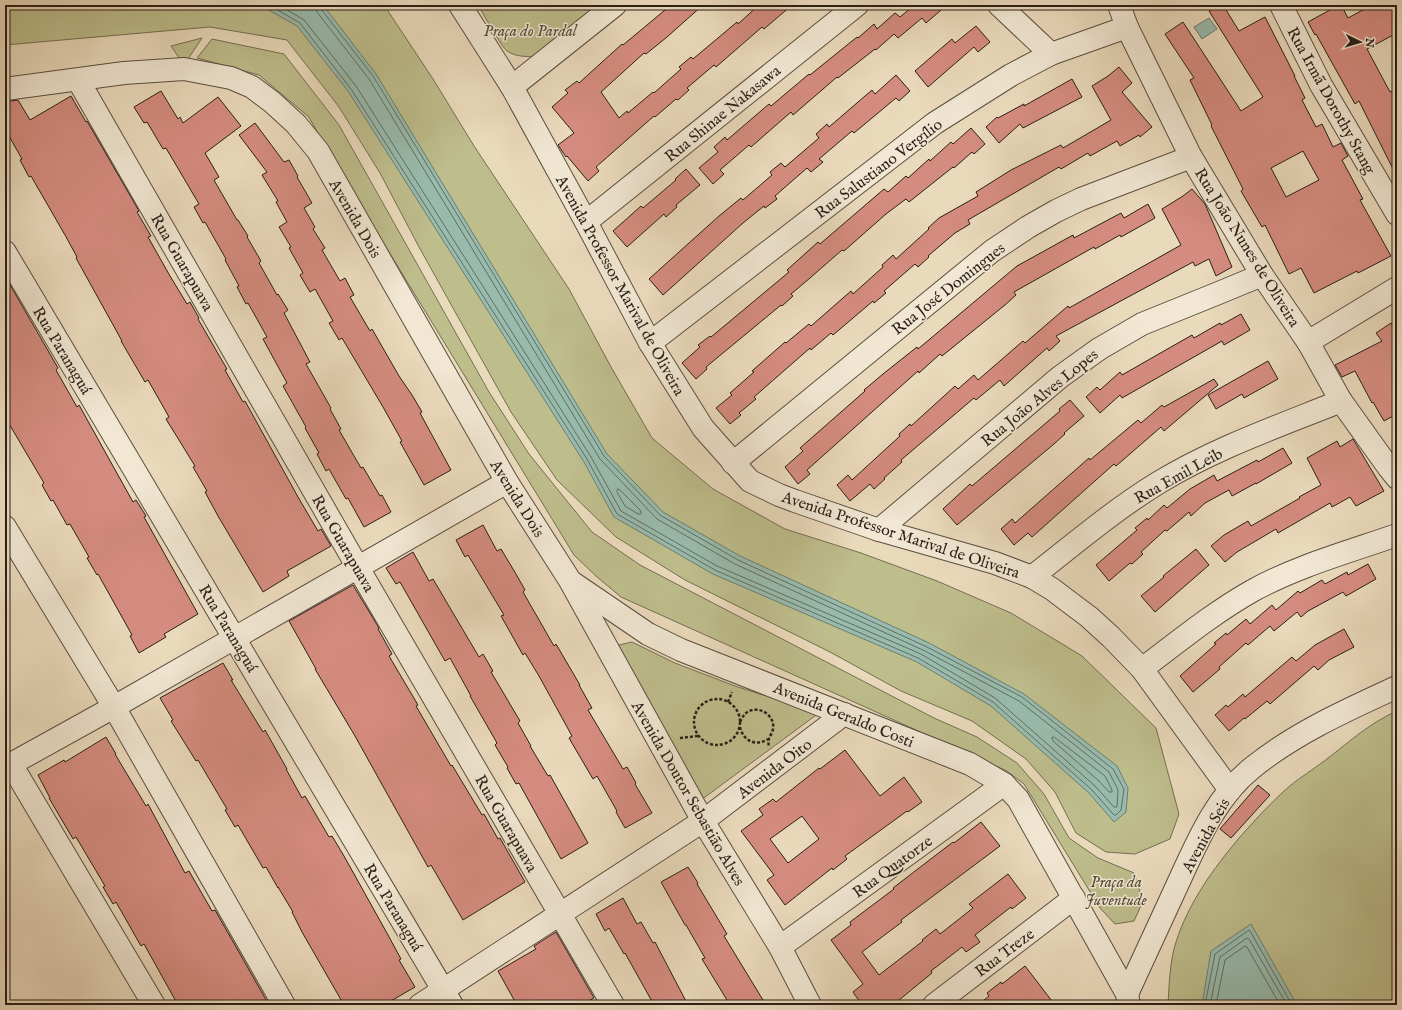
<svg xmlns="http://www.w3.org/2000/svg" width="1402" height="1010" viewBox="0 0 1402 1010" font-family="'IM FELL English',serif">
<rect width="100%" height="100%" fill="#eadabc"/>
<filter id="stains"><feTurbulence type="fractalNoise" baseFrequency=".005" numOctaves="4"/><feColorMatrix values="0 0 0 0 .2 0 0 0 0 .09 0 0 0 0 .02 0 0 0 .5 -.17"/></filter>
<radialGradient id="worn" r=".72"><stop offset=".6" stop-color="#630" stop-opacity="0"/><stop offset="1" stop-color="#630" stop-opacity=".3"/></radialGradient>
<!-- green -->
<g fill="#bebd8c" stroke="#746e52">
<polygon points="5,5 384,5 433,79 474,146 569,289 611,367 652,438 713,489 785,529 861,553 937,581 1011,613 1082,656 1156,728 1179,814 1170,839 1135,854 1106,852 1076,833 1055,792 1026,759 972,721 901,691 830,652 685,580 616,537 557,480 511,412 419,247 380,173 339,107 287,40 210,27 5,45"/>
<path d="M478 5H607L538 56C527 57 516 57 507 51 502 48 483 13 478 5Z"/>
<polygon points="202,38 184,65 171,46"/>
<polygon points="212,39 284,54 339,125 489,392 529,454 592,532 640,565 934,718 977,737 1017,763 1044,794 1069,838 1098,858 1134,873 1143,901 1134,921 1115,924 1100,908 1024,784 1007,771 621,597 597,577 574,555 331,157 309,117 259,75 197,58"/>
<polygon points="632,642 675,663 735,686 819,713 701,800 620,661 619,645"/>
<path d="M1397 711V1005H1168C1169 986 1170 960 1176 942 1189 902 1213 869 1240 837 1256 819 1272 801 1291 785 1301 777 1312 770 1323 762 1347 744 1369 723 1397 711Z"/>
</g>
<!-- water -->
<g fill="#98bbad" stroke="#6c7d71">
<polygon points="260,5 323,5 376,74 607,454 663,512 740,556 929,643 1024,694 1117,766 1128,788 1126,812 1114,822 1089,793 991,706 917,662 713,574 614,517 584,462 348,91 297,26"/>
<polygon points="1209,18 1217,29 1202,39 1194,27"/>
<polygon points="1251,924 1297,1005 1202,1005 1211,951"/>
</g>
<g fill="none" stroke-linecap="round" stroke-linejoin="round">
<!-- shore -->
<g stroke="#616d62" stroke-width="1">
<polyline points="269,5 300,23 351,89 587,459 617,514 715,570 918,658 993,702 1092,790 1114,815 1116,815 1121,810 1124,789 1113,769 1022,697 927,647 738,560 660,515 604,456 373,76 321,9 320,5"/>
<polyline points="279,5 304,20 356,86 591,457 621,511 717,566 921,654 995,698 1095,786 1114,807 1117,807 1118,790 1109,772 1019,701 925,651 735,564 657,519 600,459 369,79 317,12 315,5"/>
<polygon points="618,489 620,490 641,511 641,514 638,514 625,506 617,492"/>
<polygon points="1054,737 1105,776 1112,790 1112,792 1109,792 1099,781 1053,741 1052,738"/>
<polyline points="1205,1005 1215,954 1249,930 1250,931 1292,1005"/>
<polyline points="1210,1005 1220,957 1247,938 1249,939 1287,1005"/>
<polyline points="1216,1005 1225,960 1245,946 1247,947 1280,1005"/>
</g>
</g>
<!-- building -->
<g fill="#d58c80" stroke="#2a1f18" fill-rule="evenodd">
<polygon points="671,5 703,5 667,37 646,54 644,53 601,92 619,118 627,111 628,113 653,92 654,93 681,69 679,67 691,57 693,59 737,22 738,24 759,5 792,5 764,29 762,27 716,67 714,65 687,88 689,90 678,100 676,99 655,117 654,116 596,167 599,171 588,181 567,156 566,157 558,145 574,133 552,107 568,93 565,90 577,81 579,83 622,44 623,45"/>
<polygon points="911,5 947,5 926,23 922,18 898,38 894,34 876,50 875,49 838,78 837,77 793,115 791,112 751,147 749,145 720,170 724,174 713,184 699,168 718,152 714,147 725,137 727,140 769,104 771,106 809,74 810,75 857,37 858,38 874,24 877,29 895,13 900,17 912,7"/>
<path d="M1220 5H1223L1239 31 1265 17 1295 76H1294L1305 98 1302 100 1316 127 1322 124 1333 147 1341 143 1348 156 1342 160 1363 199 1360 200 1391 256 1358 273 1357 271 1314 293 1301 268 1289 274 1265 225 1262 227 1241 191 1243 189 1211 126 1212 125 1190 80 1194 78 1165 34 1183 22 1241 111 1263 97 1209 11ZM1303 151 1319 180 1286 197 1271 168Z"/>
<polygon points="1339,5 1341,5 1348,18 1372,5 1397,5 1397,33 1367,49 1390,92 1397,88 1397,177 1359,101 1355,104 1316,34 1315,35 1308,22"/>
<polygon points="976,26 990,42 978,52 974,47 928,87 915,71 952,39 955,43"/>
<polygon points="1119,67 1132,83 1122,92 1152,127 1140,137 1139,135 1120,146 1117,141 1090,156 1088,153 1061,169 1059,167 968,220 970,224 955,233 928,256 929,257 918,267 915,264 884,291 886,293 874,303 873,301 833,335 831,333 811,350 810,348 754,397 756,399 739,413 741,415 730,424 716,408 732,395 730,393 754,372 752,371 785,342 786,343 809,324 811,326 851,291 853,294 883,267 882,265 893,255 896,259 929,229 928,228 939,218 978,196 976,192 1011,170 1061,145 1063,148 1111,120 1092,86 1108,76"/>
<polygon points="896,75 910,91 899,101 896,98 854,133 852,131 819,159 823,162 811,172 807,168 775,196 777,199 765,208 764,206 743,223 663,295 649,279 719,216 741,198 743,200 772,175 770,172 781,163 785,167 819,138 816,134 827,124 829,127 872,90 875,94"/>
<polygon points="1072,79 1082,97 1023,128 1020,124 999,143 986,127 997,117 998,118 1024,104 1024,106"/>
<polygon points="161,91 178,119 180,117 183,123 218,97 241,126 205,153 219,177 214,180 237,220 238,220 248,236 247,237 261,261 259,263 277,295 278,294 288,310 284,313 310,362 306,364 331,408 330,409 341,429 339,430 361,468 363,467 380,496 382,495 391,512 364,527 348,498 346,499 329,469 326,471 317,454 319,453 305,428 306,427 283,386 287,383 263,339 267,337 248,303 246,304 237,287 239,286 225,260 226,259 205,222 203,223 194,207 199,204 166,148 163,149 147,122 144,123 134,107"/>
<polygon points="71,96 86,122 87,121 139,211 137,212 151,236 148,237 170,276 187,304 190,302 199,318 198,319 227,369 225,370 243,402 245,401 298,497 318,531 321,529 331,546 287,571 289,576 263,592 218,516 205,492 207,491 193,467 195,466 166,419 169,417 148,380 145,382 121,341 122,341 76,258 77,257 65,235 31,176 29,177 20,160 22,159 5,129 5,104 11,101 18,100 30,120"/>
<polygon points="255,123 284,162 289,160 298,176 297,177 312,203 304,208 315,227 313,229 325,248 322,250 340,281 345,278 354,295 350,297 370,331 372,329 399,376 412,395 422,412 420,413 451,470 424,485 400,442 402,441 383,407 342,338 339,340 329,323 333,321 315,289 310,292 300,275 303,273 289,248 291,247 279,227 287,222 276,202 278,201 262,175 267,172 239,135"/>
<polygon points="971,128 985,144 974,154 972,152 954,168 953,167 909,202 906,199 886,214 844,251 842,250 810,278 791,294 793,296 782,306 781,305 706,367 707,369 696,379 682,363 700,347 698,345 710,336 711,337 789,272 787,270 818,242 820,244 884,189 888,192 906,176 908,178 929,159 930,161 951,142 953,144"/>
<polygon points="686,169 700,185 676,205 677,207 666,217 664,214 627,247 613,231 641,206 643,208 676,180 675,179"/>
<polygon points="1192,189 1205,204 1232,267 1216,276 1209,259 1195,266 1193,262 1056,336 1060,341 1049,351 1047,348 1004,386 1000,380 976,400 974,398 901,460 902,462 884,478 885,479 874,489 870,484 850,501 837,485 848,475 852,480 900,436 899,434 910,424 911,426 955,386 958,389 974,375 978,380 1023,341 1025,343 1068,306 1069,308 1181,245 1162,209 1183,196"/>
<polygon points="1148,204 1155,218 1121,237 1120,235 1095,249 1094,247 1014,292 1016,295 1005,305 942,356 940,354 919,373 918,371 863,420 807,470 810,474 798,484 785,467 803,451 800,448 865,391 864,390 883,374 917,347 918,349 1017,266 1073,235 1074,238 1121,213 1124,218"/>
<polygon points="5,276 58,368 56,370 77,407 79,405 133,502 136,500 146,516 144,517 198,614 164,634 166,637 139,653 130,636 132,635 98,574 97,575 87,558 89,557 70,524 67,525 53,500 51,501 42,485 44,483 5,417"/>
<polygon points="1241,314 1250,330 1224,345 1222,341 1122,398 1120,395 1100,413 1086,397 1097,387 1100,390 1120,372 1122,375 1192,335 1194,338 1220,323 1221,325"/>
<polygon points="1391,323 1397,332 1397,414 1384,421 1373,402 1372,403 1355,371 1342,377 1335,365 1382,341 1376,333"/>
<polygon points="1268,361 1278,379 1244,398 1242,394 1216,409 1208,395"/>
<polygon points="1214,379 1218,385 1164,431 1161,427 1116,466 1114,464 1032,537 1028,533 1014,545 1001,529 1012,519 1015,523 1089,458 1090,460 1138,420 1141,423 1162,405 1164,407"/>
<polygon points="1070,400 1084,416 1064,433 1065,434 1054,444 957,525 943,509 970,484 972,486 1060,411 1059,409"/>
<polygon points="1353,439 1384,491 1356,506 1350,497 1332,507 1330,503 1278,533 1276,529 1237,552 1225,562 1211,546 1224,535 1248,521 1251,526 1300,498 1299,497 1321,485 1307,458 1337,441 1340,447"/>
<polygon points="1283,448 1292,463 1256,484 1256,483 1232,496 1229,490 1205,503 1191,516 1189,512 1167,531 1165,530 1141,552 1143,554 1132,564 1130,563 1109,581 1096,565 1137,530 1135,528 1147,518 1148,520 1164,505 1167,508 1190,489 1214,475 1217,481 1257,460 1258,462"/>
<polygon points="483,525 497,551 501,549 516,574 525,590 523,592 554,646 556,644 580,685 579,685 592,708 588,710 623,769 627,767 636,783 635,784 652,813 625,828 616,812 617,811 597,776 593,779 569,738 572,736 539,676 525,653 523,655 501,616 504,615 468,555 465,557 456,540"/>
<polygon points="1196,549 1209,565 1155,612 1141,596 1164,577 1163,576"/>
<polygon points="413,552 429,581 433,579 479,657 483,654 493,671 491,672 520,721 518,723 531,746 530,746 548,776 550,775 588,843 561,859 519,783 516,784 507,768 508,767 495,745 497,743 470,696 471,696 450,658 445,661 400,582 396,584 386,568"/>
<polygon points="1368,564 1376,579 1346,596 1343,592 1308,611 1301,617 1297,612 1274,631 1270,626 1248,645 1246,643 1219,667 1220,669 1193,692 1180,676 1216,644 1214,643 1226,633 1227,635 1246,619 1250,624 1272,605 1276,610 1298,591 1300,593 1322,580 1325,584 1347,572 1348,575"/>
<polygon points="353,585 379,628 378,629 392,654 389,656 418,705 416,706 451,766 452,765 482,815 484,814 498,839 500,838 525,882 463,920 431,865 428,867 355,736 315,669 316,669 289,621"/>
<polygon points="1344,629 1354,647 1329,660 1318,670 1314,666 1270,704 1267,701 1245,719 1244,718 1229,731 1215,715 1226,705 1228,707 1243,694 1245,697 1292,657 1296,661 1315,645"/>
<polygon points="223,663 233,680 231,680 263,732 265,730 287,769 286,769 302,798 305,796 329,837 332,836 344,856 388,935 401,959 399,960 415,987 384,1005 344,1005 302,932 292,912 293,912 278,887 278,888 266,867 263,868 238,825 235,827 225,810 227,809 198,760 196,761 171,721 173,720 160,698"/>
<polygon points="106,737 116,754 115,754 146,806 148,804 185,873 189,871 212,911 215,910 269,1005 178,1005 144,944 141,946 116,902 113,904 103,887 105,886 76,837 73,839 49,798 50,798 38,775 64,760 65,762"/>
<path d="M845 750 880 796 904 777 922 802 908 812 907 811 845 856 847 859 833 870 832 868 785 905 767 880 774 875 741 831 763 815 759 809 773 799 776 802 819 768 820 769ZM802 816 819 839 788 863 770 839Z"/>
<polygon points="1258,785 1270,795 1231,838 1220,829"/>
<polygon points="981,822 1000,846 901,920 902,922 862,952 879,975 923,941 922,940 936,929 940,934 973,908 969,904 1008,874 1026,898 1012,909 1011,907 975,935 980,942 966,952 962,947 931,971 932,973 893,1005 862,1005 853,992 863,984 831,940 851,925 850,922 894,889 893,888 953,842 954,843"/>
<polygon points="688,867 698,883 697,884 727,934 724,936 766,1005 730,1005 702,959 705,958 686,925 685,925 661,882"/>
<polygon points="623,898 637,924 641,922 653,943 655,942 688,1005 654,1005 625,953 624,954 609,928 605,931 596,914"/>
<polygon points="556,932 594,998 581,1005 517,1005 498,971 536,949 534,946"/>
<polygon points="1025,966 1055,1005 978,1005 989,996 987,993 1001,982 1002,984"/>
</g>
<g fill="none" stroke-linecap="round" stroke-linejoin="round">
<!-- minor casing -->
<g stroke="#5a4e41" stroke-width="24">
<g id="minor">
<polyline points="460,5 512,87 586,222 650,343 703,428 750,481 779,495 795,501 879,530 995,563 1032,577 1052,589 1089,617 1111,637 1142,669 1230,790"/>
<polyline points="999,5 1051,54"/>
<polyline points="1119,5 1127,27 1191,157 1262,275 1308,342 1341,401 1389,468 1397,478"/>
<polyline points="1281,5 1321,85 1397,214"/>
<polyline points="78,80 357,566 613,1005"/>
<polyline points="512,87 615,5"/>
<polyline points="5,89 124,73 184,69 231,78 252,87 272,102 296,124 318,151 507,482 569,579 703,821 780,947 810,1005"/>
<polyline points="586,222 857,5"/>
<polyline points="5,252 452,1005"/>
<polyline points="1308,342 1397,288"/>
<polyline points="650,343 935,123 1011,75 1051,54 1127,27"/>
<polyline points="733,463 992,251 1028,227 1056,211 1081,199 1191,157"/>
<polyline points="5,527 114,707 284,1005"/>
<polyline points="879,530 1060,377 1099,349 1142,324 1221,292 1262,275"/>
<path d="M1032 577C1073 545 1114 510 1158 483 1215 448 1279 426 1341 401"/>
<polyline points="573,583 648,634 681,650 970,764 1004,784 1018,799 1127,994 1129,1005"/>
<path d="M1142 669C1178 642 1213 613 1252 591 1297 566 1348 552 1397 535"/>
<polyline points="780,947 1004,784"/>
<path d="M1127 994C1143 959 1159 924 1175 890 1195 847 1214 798 1252 768 1295 733 1347 710 1397 687"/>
<polyline points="154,1005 11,764 114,707 507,482"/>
<polyline points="420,1005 703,821 844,714"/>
<polyline points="934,1005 1074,898"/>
</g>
</g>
<!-- path -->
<g stroke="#2a1f18" stroke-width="2.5" stroke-dasharray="3 2" stroke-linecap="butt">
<circle cx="717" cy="722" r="23"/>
<polyline points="728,702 732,692"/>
<path d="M740 722C743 716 746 711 753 710 764 708 775 718 773 729 771 738 767 736 769 747"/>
<path d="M740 727C743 741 756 747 768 739"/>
<polyline points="680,738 698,736"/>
</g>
<!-- minor -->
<use href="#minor" stroke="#f1e7d3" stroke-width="22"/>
</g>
<g text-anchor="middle" stroke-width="3" stroke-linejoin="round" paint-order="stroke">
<!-- park labels -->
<g font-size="16" font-style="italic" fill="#564e3b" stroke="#f1e7d3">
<text x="530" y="36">Praça do Pardal</text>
<text x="1116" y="887">Praça da<tspan x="1116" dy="18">Juventude</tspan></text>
</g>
<!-- street labels -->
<g font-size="16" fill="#2a1f18" stroke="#f1e7d3">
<text transform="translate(1332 100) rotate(61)" y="6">Rua Irmã Dorothy Stang</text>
<text transform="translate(722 113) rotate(-39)" y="6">Rua Shinae Nakasawa</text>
<text transform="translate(878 168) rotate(-37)" y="6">Rua Salustiano Vergílio</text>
<text transform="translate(356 218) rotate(60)" y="6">Avenida Dois</text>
<text transform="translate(1248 247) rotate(58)" y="6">Rua João Nunes de Oliveira</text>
<text transform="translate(183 262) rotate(60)" y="6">Rua Guarapuava</text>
<text transform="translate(621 285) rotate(61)" y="6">Avenida Professor Marival de Oliveira</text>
<text transform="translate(948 288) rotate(-38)" y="6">Rua José Domingues</text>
<text transform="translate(63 350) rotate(59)" y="6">Rua Paranaguá</text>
<text transform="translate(1039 397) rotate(-39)" y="6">Rua João Alves Lopes</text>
<text transform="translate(1178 475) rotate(-29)" y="6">Rua Emil Leib</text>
<text transform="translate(518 498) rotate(58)" y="6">Avenida Dois</text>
<text transform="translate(901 534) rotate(18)" y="6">Avenida Professor Marival de Oliveira</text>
<text transform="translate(344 543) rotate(60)" y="6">Rua Guarapuava</text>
<text transform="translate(229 628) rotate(59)" y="6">Rua Paranaguá</text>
<text transform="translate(844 714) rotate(22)" y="6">Avenida Geraldo Costi</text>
<text transform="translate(774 768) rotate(-37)" y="6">Avenida Oito</text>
<text transform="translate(689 793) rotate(60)" y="6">Avenida Doutor Sebastião Alves</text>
<text transform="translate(507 823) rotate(60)" y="6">Rua Guarapuava</text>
<text transform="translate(1205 835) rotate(-61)" y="6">Avenida Seis</text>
<text transform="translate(892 866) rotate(-36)" y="6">Rua Quatorze</text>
<text transform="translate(394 907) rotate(59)" y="6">Rua Paranaguá</text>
<text transform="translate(1004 952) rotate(-37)" y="6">Rua Treze</text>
</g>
</g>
<!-- margin -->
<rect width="1402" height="1010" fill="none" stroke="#eadabc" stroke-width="20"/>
<rect x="6" y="6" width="1390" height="998" fill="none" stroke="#2a1f18" stroke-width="2"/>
<rect x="10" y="10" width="1382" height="990" fill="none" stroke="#2a1f18"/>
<!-- north arrow -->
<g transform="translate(1360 42) rotate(95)" stroke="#f1e7d3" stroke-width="3" paint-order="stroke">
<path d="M0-3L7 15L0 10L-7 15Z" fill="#2a1f18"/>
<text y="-6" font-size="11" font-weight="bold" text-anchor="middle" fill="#2a1f18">N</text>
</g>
<rect width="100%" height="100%" filter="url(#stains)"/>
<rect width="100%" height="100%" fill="url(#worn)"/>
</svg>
